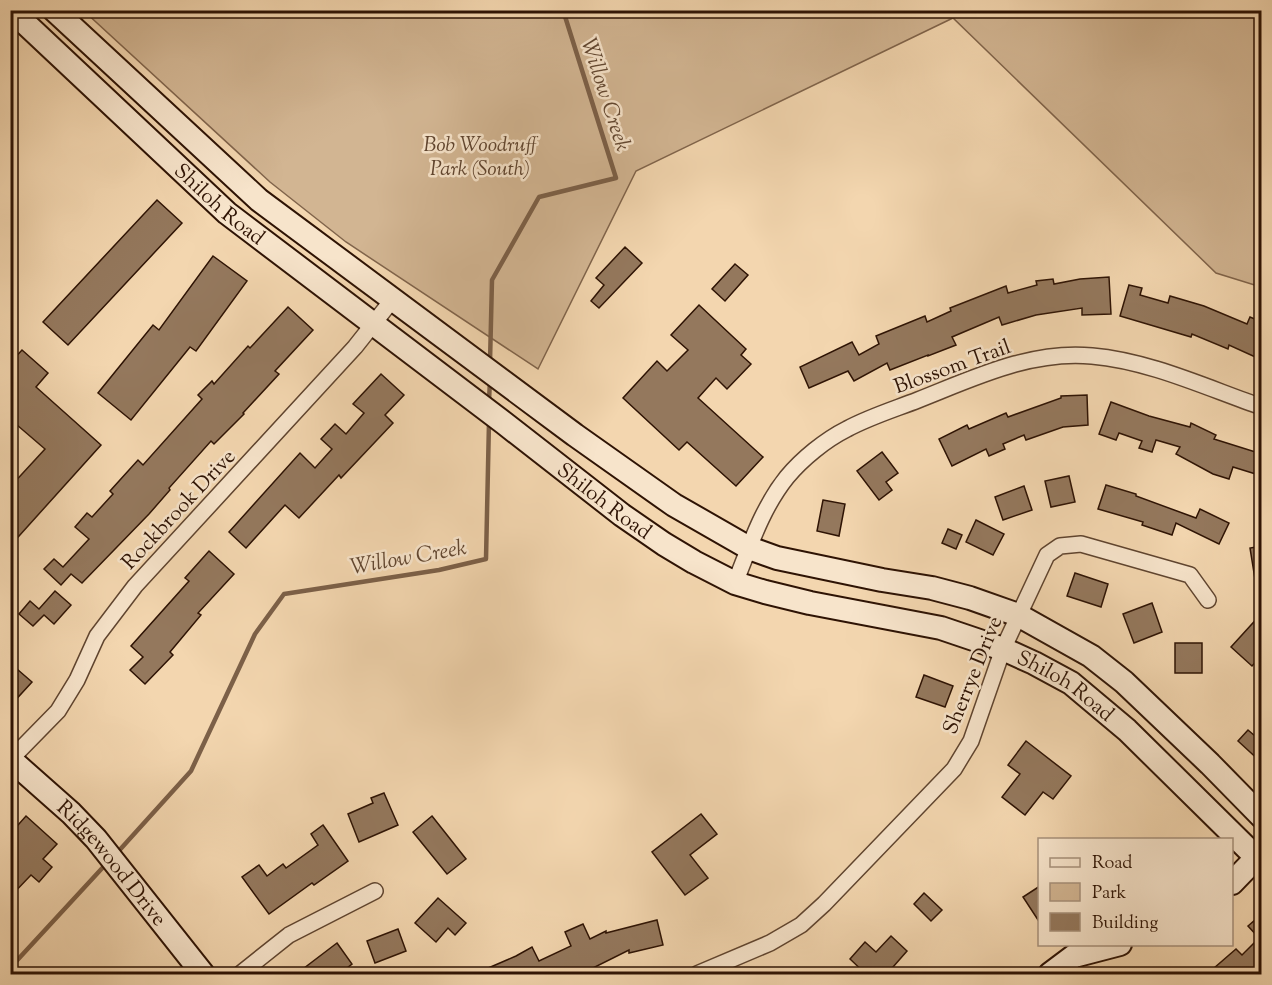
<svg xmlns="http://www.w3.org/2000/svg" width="1272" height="985" viewBox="0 0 1272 985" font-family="'Sorts Mill Goudy',serif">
<rect width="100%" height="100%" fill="#f3d6af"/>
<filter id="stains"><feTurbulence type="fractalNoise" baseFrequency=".00333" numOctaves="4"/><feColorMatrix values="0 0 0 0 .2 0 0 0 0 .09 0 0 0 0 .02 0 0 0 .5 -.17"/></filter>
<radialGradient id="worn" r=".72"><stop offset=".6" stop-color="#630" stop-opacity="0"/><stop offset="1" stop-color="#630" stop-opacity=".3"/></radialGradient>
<!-- green -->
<polygon fill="#d2b592" stroke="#80644b" stroke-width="1.5" points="84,11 1261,11 1261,287 1216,273 953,18 636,171 538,369 346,242 270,182"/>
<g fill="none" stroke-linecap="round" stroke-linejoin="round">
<!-- stream -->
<g stroke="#7c6048" stroke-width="4.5">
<polyline points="490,362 492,280 539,197 616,178 563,10"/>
<polyline points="489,401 490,380"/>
<polyline points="116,854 191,771 255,634 284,594 439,570 486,559 489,422"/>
<polyline points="10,968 106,864"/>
</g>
</g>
<!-- building -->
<g fill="#94785d" stroke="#2e1304" stroke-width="1.5">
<polygon points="157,200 182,223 68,345 43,322"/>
<polygon points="625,247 642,263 599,308 591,301 604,285 596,278"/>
<polygon points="213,256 247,281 196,351 190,347 131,420 98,393 153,325 159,330"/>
<polygon points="735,264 748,275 725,301 712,289"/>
<polygon points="1109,277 1111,314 1082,315 1082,308 1036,315 1002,325 999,317 952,337 956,345 928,356 928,355 890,370 887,363 854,381 848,371 809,388 800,367 852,342 859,355 879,344 876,336 925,316 927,322 951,311 950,308 1006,286 1008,293 1037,285 1036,281 1053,279 1054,284 1080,279"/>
<polygon points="1129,285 1142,288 1140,295 1168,303 1170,296 1204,306 1247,324 1250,317 1262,322 1262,360 1229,345 1228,349 1192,334 1191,337 1120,316"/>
<polygon points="699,305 746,349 741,355 751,364 727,389 716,378 698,398 763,457 736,486 687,442 679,450 623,398 657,361 667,371 688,350 671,335"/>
<polygon points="288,307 313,330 275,371 279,374 243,413 244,414 214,444 211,441 169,488 170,490 149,514 82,583 71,574 61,585 44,569 54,559 63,567 89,539 75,527 87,513 92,517 113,494 110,491 138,460 143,465 202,399 198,395 212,381 214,384 248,346 250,348"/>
<polygon points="22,350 48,373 36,387 101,445 10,546 10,487 45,449 10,419 10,363"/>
<polygon points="381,374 404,395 385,415 393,423 341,478 339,475 299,518 285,505 246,548 229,532 300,453 315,468 332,449 321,439 335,424 346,434 364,413 353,404"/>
<polygon points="1087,395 1088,425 1063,427 1026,440 1024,435 1003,444 1005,449 989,456 986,449 952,466 939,439 967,425 969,429 1006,413 1008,417 1061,398 1061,396"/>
<polygon points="1111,402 1149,416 1190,427 1191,423 1216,435 1214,439 1262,454 1262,476 1233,467 1229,479 1213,474 1176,454 1180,447 1156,440 1152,452 1139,448 1142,441 1119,433 1116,440 1099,434"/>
<polygon points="882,452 898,473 886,482 892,490 879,500 857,471"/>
<polygon points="1069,476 1075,502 1051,507 1045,481"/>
<polygon points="1106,485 1136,494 1136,496 1196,518 1200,509 1229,523 1219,544 1176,523 1172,535 1142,525 1143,522 1098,509"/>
<polygon points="1024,486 1032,510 1003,520 995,497"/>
<polygon points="823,500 845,504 839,536 817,531"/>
<polygon points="976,520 1004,534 993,555 966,542"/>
<polygon points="948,529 962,535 956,549 942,543"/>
<polygon points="1262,546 1262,579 1255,579 1250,548"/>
<polygon points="209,551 234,574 198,613 201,615 170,652 173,655 145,684 130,670 143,657 131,646 189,581 185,578"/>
<polygon points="1075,573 1108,584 1101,607 1067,596"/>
<polygon points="55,591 71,605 54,624 44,615 33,626 19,614 30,601 39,609"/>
<polygon points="1152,603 1162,632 1134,643 1123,614"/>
<polygon points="1262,613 1262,655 1252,666 1231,647"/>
<rect x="1175" y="643" width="27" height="30"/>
<polygon points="10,663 32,682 10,706"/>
<polygon points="924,675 953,686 945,707 916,697"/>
<polygon points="1248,730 1262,742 1262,763 1238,741"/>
<polygon points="1026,741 1071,776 1053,799 1043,792 1025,815 1002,797 1020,774 1008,765"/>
<polygon points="384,793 398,825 359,842 348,814 373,803 371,798"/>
<polygon points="701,814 717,834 690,855 708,878 685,895 652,852"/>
<polygon points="26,816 57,844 43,859 52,867 39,882 31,875 10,897 10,834"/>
<polygon points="432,816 466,859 447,874 413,832"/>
<polygon points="323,825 348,861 314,885 312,883 269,914 242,877 259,865 267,876 283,864 286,868 318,845 311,834"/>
<polygon points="1040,886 1040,923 1023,897"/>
<polygon points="924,893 942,910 931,921 914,904"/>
<polygon points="438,898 466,923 455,935 448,928 436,942 415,923"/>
<polygon points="1262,914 1262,969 1255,975 1206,975 1236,949 1242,955 1259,938 1248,926"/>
<polygon points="657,920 663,945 629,953 629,950 579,975 472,975 516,956 532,947 539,961 571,946 565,932 583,924 590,939 606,931 606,933"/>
<polygon points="398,929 406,951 375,963 367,941"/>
<polygon points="891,936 907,951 886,975 867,975 850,959 865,942 876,952"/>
<polygon points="337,943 352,964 338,975 295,975"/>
</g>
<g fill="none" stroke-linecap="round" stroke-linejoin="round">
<!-- street casing -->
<g stroke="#5f442f" stroke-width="18">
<g id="street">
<path d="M735 583C750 546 762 508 787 477 802 459 825 440 847 429 869 417 895 409 918 400 974 378 1031 350 1092 356 1150 361 1207 388 1262 407"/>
<polyline points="10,760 58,711 77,680 97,636 135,586 355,347 393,299"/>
<polyline points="240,974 289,935 375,891"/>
<polyline points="697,974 770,943 801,925 824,904 954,769 971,741 1003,649 1047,555 1060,546 1081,544 1190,575 1208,600"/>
</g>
</g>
<!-- secondary casing -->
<g stroke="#2e1304" stroke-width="26">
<g id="secondary">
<path id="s1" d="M11 10 227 213 504 423 622 515 664 544 694 562 735 583 765 592 810 603 941 628 1003 649 1034 663 1071 683 1127 730 1262 863"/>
<polyline points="54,10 259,200 575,435 674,505 749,548 777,558 882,580 932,588 970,598 1018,615 1091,656 1124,682 1210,764 1262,817"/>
<path id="s2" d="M10 759 71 813 96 839 203 974"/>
<polyline points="1232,883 1262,852"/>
<polyline points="1050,974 1074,956 1120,944"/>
</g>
</g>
<!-- street -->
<use href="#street" stroke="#f7e4cb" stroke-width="15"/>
<!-- secondary -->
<use href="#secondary" stroke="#f7e4cb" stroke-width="22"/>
</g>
<g text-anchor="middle" stroke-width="5" stroke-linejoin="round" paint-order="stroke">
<!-- park labels -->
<g font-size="21" font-style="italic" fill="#5f442f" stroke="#f7e4cb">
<text x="480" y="151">Bob Woodruff<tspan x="480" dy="24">Park (South)</tspan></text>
</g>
<!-- street labels -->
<g font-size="21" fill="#2e1304" stroke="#f7e4cb">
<text dy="7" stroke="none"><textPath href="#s1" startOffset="285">Shiloh Road</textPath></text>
<text transform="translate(952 366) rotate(-20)" y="7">Blossom Trail</text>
<text dy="7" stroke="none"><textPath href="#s1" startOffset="771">Shiloh Road</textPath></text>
<text transform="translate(178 509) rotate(-47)" y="7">Rockbrook Drive</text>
<text transform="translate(972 675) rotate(-68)" y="7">Sherrye Drive</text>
<text dy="7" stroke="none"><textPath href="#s1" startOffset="1275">Shiloh Road</textPath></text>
<text dy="7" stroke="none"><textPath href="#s2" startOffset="146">Ridgewood Drive</textPath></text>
</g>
<!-- water labels -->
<g font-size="22" font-style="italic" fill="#624731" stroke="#f7e4cb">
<text transform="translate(607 94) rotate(72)" y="8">Willow Creek</text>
<text transform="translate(408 556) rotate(-10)" y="8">Willow Creek</text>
</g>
</g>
<!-- margin -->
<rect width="1272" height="985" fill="none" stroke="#f3d6af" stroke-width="36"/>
<rect x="12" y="12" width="1248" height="961" fill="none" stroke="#2e1304" stroke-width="3"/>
<rect x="18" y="18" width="1236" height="949" fill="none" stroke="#2e1304" stroke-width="1.5"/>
<!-- legend -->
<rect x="1038" y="838" width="195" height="108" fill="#f7e4cb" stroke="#a7907b" stroke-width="1.5"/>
<rect x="1050" y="858" width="30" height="9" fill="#f7e4cb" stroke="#a7907b" stroke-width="1.5"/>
<text x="1092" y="868" font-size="18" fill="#2e1304">Road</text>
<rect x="1050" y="883" width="30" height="18" fill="#d2b592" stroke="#a7907b" stroke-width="1.5"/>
<text x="1092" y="898" font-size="18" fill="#2e1304">Park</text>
<rect x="1050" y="913" width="30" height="18" fill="#94785d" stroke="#a7907b" stroke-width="1.5"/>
<text x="1092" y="928" font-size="18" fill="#2e1304">Building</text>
<rect width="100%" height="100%" filter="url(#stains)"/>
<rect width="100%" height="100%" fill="url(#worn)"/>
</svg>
